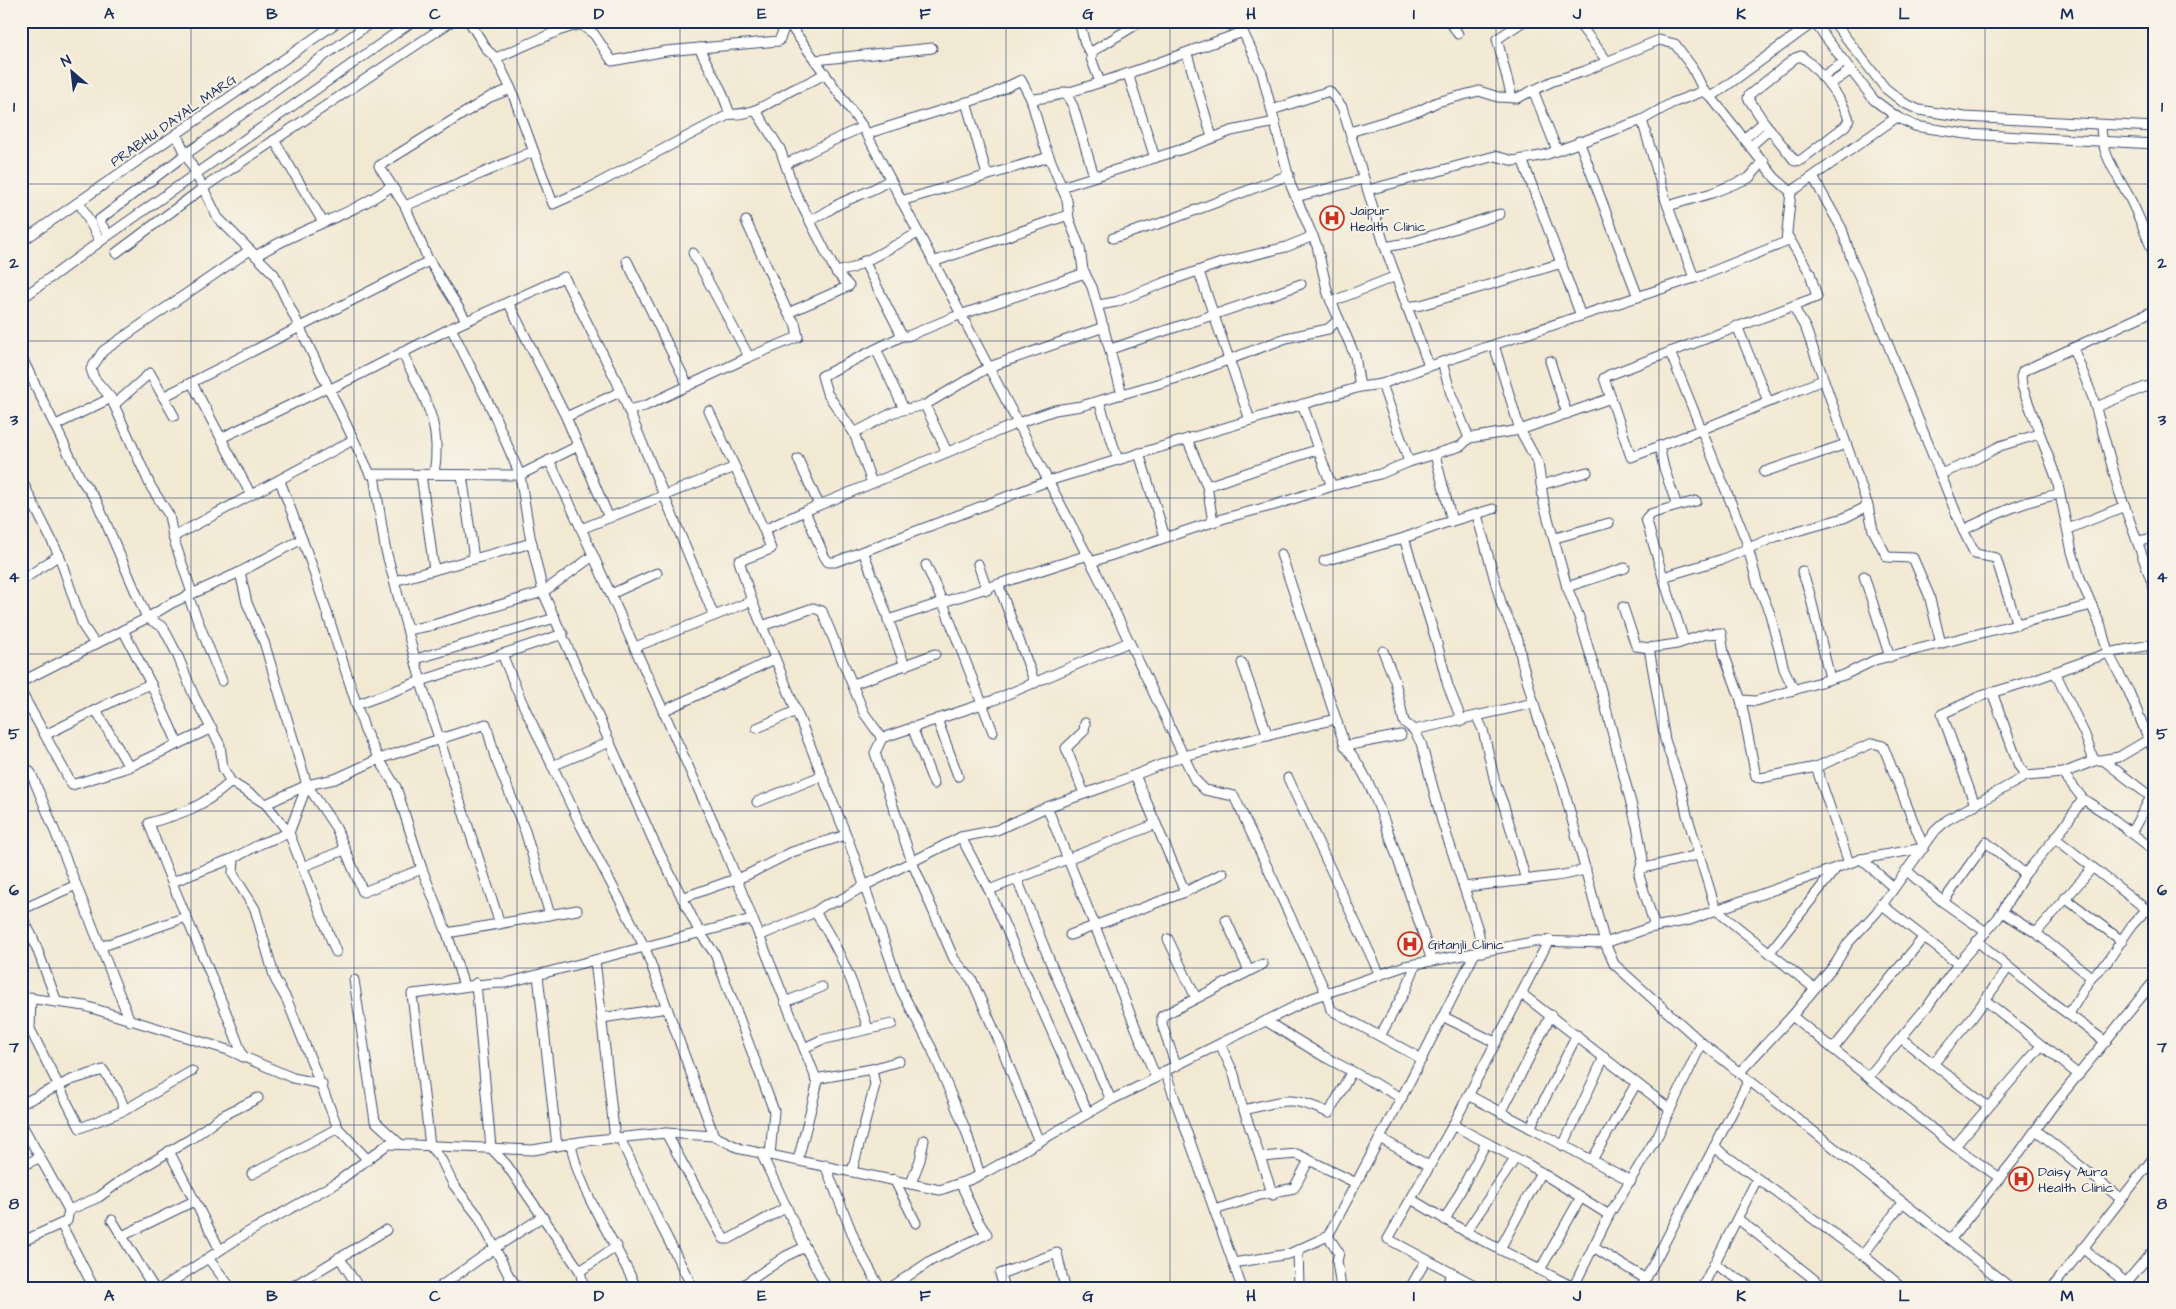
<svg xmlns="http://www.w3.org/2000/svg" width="2176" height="1309" viewBox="0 0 2176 1309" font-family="'Architects Daughter',sans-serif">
<rect width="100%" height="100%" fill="#f7f3e8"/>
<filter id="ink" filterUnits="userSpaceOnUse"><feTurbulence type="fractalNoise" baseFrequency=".02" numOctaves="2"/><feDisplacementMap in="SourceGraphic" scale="10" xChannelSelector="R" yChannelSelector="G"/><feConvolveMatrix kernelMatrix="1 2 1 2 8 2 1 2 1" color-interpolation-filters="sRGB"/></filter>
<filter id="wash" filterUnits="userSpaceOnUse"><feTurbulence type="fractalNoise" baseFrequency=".0096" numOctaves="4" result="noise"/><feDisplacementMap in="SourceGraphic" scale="20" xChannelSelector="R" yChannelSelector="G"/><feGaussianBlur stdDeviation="1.12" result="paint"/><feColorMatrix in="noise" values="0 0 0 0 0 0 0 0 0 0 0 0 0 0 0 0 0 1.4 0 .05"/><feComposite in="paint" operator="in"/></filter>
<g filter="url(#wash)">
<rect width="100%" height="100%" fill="#f2e9d3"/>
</g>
<g filter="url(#ink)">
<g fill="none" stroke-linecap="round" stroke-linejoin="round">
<!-- minor casing -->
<g stroke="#3b4b70" stroke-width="11">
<g id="minor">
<polyline points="469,21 487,50 496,58 558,31 580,24 594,34 612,61 666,51 779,41 787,21"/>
<polyline points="787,21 863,127 1097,574 1195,780 1205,790 1234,796 1326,993 1331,1010 1422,1059"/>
<polyline points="1079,21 1085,44 1091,54"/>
<polyline points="1238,21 1262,73 1291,186 1317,246 1328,294 1355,356 1360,387"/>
<polyline points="1450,21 1458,34"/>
<polyline points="1577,21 1607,61"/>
<polyline points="1813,21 1874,100 1897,117 1915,126 1966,134 2155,144"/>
<polyline points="1833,21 1885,88 1904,103 1919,110 1965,117 2155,127"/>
<path d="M699 48 721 90 730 114C755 116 772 100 794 89 805 84 814 81 825 73"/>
<polyline points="1187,54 1212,137"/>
<path d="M1801 56C1818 68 1844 100 1849 120L1845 126 1801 160 1795 161 1764 122 1748 98 1749 95 1795 58Z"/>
<polyline points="815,60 932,48"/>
<polyline points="1128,74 1155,158"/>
<polyline points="1822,77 1844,62"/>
<polyline points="1100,82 1091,58 1093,51 1142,21"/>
<polyline points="1829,85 1851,70"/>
<polyline points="511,89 553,204 589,188 730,114"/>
<polyline points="1533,90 1557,150"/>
<polyline points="1065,92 1073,106 1094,176"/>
<polyline points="1711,97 1775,178 1791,192"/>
<polyline points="1512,98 1497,39 1524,21"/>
<path d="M1031 99C1056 98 1082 88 1105 81 1152 66 1197 48 1243 32"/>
<polyline points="966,102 987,175"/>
<polyline points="1272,110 1329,91 1342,107 1385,247 1429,366"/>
<polyline points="1642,120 1665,198 1694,278"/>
<path d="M2101 125C2101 152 2114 170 2127 193 2138 213 2146 235 2155 257"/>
<polyline points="1350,132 1419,111 1437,102 1479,91 1498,97 1517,98 1553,81 1585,71 1659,40 1675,44 1692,67 1704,91"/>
<polyline points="176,134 218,218 274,274 370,474 520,475 578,446"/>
<polyline points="866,134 990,95 1021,80 1031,99 1044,144 1067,200 1069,219 1080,248 1083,270 1092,287 1122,394"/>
<polyline points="1745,138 1764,122"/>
<polyline points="274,140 323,222"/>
<polyline points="1579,141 1638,297"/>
<polyline points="1751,146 1770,129"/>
<polyline points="1522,159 1581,316"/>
<path d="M786 164C812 151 836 138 863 127"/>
<polyline points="1813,177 1842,229 1852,261 1868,295 1963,530 1975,554 1996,558 2017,625"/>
<polyline points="1061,187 1186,148 1231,131 1275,122"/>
<polyline points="1368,190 1495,156 1514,161 1545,155 1642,120 1672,103 1704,91 1711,97 1814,22"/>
<polyline points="1296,197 1364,179"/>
<polyline points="901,201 1049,157"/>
<polyline points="79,202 100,241"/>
<polyline points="405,206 532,152"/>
<polyline points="1668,206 1712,193 1749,178 1764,161"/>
<path d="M811 219C822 217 829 209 839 204 856 195 874 192 890 179"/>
<polyline points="746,221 788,313"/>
<polyline points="108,235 99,220 186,154 373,21"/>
<polyline points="1113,238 1164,222 1289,175"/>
<polyline points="21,242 339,21"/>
<polyline points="1385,247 1412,242 1500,214"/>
<polyline points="116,253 203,188 452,21"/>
<polyline points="693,253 749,357"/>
<path d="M256 256C298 229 349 217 390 187"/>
<polyline points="627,261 688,386"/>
<polyline points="864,261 902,336"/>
<polyline points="933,262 1068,215"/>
<polyline points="836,272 853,268 918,233"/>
<polyline points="1199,272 1250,420"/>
<polyline points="21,299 109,235 413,21"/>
<polyline points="508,302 566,417 609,518"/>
<polyline points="1331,302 1396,276"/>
<polyline points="1098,305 1116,302 1163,283 1221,263 1286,247 1313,236"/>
<polyline points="1793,306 1806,329 1868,506 1873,530 1887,557 1913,558 1929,595 1941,644"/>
<polyline points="1406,307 1421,305 1562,263"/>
<polyline points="2155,310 2023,371 2021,377 2022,386 2057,480 2072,552 2080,578 2101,627 2108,653 2129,692 2155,754"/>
<polyline points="1339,319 1328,329 1286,338 1191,374 1081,406 1055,410 1018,423 805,511 824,556 828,562 835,562 1048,481 1360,387 1382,384 1421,369 1706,274 1786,242 1791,192 1897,117"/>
<polyline points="466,320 427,257 405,206 379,166 490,97 511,89 496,58"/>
<polyline points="1737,326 1768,401"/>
<polyline points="1494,345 1520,430 1611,398 1604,378 1609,375 1817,297 1810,273 1787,235"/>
<polyline points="2073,348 2093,398 2119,491 2155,591"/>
<polyline points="876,349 904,409"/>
<path d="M1111 349C1174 327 1238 308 1301 284"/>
<path d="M402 352C423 396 443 423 434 474"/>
<polyline points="1670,352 1746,540 1757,582 1770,614 1784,669 1794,690"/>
<polyline points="21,356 81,479 96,500 147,618 21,682"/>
<polyline points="1550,361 1567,414"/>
<polyline points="192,383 221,438 328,387"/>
<polyline points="1382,384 1409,462"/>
<polyline points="329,390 451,328"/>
<polyline points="163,397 429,261"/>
<path d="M1611 398 1631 457C1696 433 1758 406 1823 380"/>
<polyline points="1099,401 1118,460"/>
<path d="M1302 404C1313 432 1320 458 1332 486"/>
<polyline points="114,405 150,373 174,416"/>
<polyline points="925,405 947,452"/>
<polyline points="2096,407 2145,387 2155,386"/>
<polyline points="628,410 645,406 749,357 798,337 795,323 788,313 849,286 836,272 795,192 780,149 756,111"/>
<polyline points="709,411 764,530 805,511"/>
<polyline points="566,417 620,392"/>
<polyline points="56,425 111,398"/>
<polyline points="854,433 894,412 925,405 989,367 1104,327"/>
<polyline points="221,438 251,495"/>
<polyline points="1469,438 1520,430 1538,463 1544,504 1567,587 1579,617 1603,697 1637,826 1643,859 1639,875 1655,927"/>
<polyline points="1187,439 1207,486 1213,522"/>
<polyline points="1659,446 1664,468 1677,506 1650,514 1646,519 1663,577 1723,559 1775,537 1844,518 1868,506"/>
<polyline points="1139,453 1165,537"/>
<polyline points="1435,455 1452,521"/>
<polyline points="798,459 819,505"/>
<polyline points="549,460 570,504 720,837 815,1076 817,1085 798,1160"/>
<polyline points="1764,472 1846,444"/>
<polyline points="421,474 434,570"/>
<polyline points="1940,474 1968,463 2000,446 2039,434"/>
<polyline points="374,475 385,547 423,689 500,924"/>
<polyline points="462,475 474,559"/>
<polyline points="21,479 59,555"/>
<polyline points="872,483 854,433 827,393 822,376 902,336 908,336 954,317 1085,273"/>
<polyline points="1541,485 1587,472"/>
<polyline points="1207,486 1316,450"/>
<polyline points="1677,506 1696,501"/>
<polyline points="1477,515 1502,606 1518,640 1522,662 1538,718 1562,782 1605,943 1614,964 1702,1043 2011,1288"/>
<polyline points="581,529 735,467"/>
<polyline points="2068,529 2125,506"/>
<path d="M1963 530C1995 515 2025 500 2060 494"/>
<polyline points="173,537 169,515 151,487 111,398 94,378 91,369 103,351 250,250"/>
<polyline points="1555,538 1609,523"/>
<polyline points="2138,541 2155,538"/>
<polyline points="863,551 871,572"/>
<path d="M1281 554 1345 746C1366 771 1378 804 1389 834 1404 876 1418 919 1432 961"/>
<polyline points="1324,561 1404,538"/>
<polyline points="1091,562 1225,518 1275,505 1332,486 1380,474 1409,462 1461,446 1469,438 1451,394 1442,362"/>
<polyline points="978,564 987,590"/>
<polyline points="926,565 943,603 993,732"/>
<polyline points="1802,571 1809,591 1830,678"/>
<polyline points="240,572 247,603 264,642 307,785 335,779 379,759 365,731 311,563 280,481"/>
<polyline points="1864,576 1890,657"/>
<polyline points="1663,577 1684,641"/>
<polyline points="874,579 905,666"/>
<polyline points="21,581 59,555 83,626 95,644"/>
<polyline points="394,581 532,543"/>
<polyline points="999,586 1035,683"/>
<polyline points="1567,587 1625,568"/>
<polyline points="192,593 173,537 353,440"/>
<polyline points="611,594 657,573"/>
<polyline points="188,596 222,681"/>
<polyline points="752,601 739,561 771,549 764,530"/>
<polyline points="1623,607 1636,646 1649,648"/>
<polyline points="714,616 617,382 564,277 451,328 493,412 520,475 530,536 543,592 653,840 700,933 715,954 774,1111 770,1155"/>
<polyline points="147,618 163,627 177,654 194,696 220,745 223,768 231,782 266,804 307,785"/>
<polyline points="147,618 172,603 240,572 302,539"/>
<polyline points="888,620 1088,555"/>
<polyline points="762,626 813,608 822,611 864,713 882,738"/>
<polyline points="123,630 151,684"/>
<polyline points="408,630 433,625 543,592 593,556"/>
<polyline points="2150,645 2155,658"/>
<polyline points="635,647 752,601 849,842 901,990 932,1049 966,1131 980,1175"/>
<polyline points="1383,651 1395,681 1404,722 1414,730 1421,743 1442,821 1478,930 1482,952"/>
<polyline points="502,654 521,700 581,826 645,948 714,1136"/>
<polyline points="416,659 555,618"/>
<polyline points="1242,663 1268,736"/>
<polyline points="2055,672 2085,735 2094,761"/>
<polyline points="853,684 935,654"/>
<polyline points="21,692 45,735 132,692 151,684 178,744 212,728"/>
<polyline points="1992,692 2019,766 2026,776"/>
<polyline points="1741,700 1756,777 1761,778 1816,767 1849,863"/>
<polyline points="356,705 421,681 563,634"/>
<polyline points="96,710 129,767"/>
<polyline points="663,711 775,659"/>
<polyline points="937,719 958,776"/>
<polyline points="1462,721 1448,686 1436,640 1404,538 1442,524 1493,509"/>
<polyline points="912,727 934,784"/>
<polyline points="757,728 796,711"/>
<polyline points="1414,730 1534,703"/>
<polyline points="45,735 72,785 129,767 178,744"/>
<polyline points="1345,746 1401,735"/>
<polyline points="2103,760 2151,797 2131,833"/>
<polyline points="21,762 31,773 48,814 130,1021"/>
<polyline points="552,766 610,742"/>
<polyline points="1816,767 1873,743 1883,746 1924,848 1861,859"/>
<polyline points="2063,773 2083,799 2108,815 2155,851"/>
<polyline points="1288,778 1380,975"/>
<path d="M231 782C202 807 185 813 149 823 177 902 215 978 243 1057"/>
<polyline points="307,785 336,828 363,892 422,869"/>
<polyline points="1084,793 1066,748 1084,731 1085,723"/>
<polyline points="757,802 821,776"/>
<polyline points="266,804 289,833 336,952"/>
<polyline points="1975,805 1942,714 1981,696 2030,681 2108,653 2150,645 2155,642"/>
<polyline points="1047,807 1156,1078"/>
<polyline points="289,833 262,843 234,858 233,874 255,909 275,979 287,1000 338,1128 368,1160"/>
<polyline points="289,833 307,785"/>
<polyline points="961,837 989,890"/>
<polyline points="2055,838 2155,916"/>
<polyline points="302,867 344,850"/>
<polyline points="1640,869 1698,855"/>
<polyline points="1906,870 1943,902 1986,932"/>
<polyline points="1017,879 1051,964 1111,1100"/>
<path d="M1526 880C1546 876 1567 877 1586 869"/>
<polyline points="172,882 234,858"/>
<polyline points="1464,887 1526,880 1504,806 1495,782 1483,730 1477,717"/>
<polyline points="1185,892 1223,873"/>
<polyline points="682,898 747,875 792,852 846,835"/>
<polyline points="2065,898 2122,941"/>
<polyline points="1943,902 1986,842 2025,874"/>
<polyline points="1881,904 1958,964"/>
<polyline points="21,910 76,885"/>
<polyline points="1716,910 1861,859 1893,887"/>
<polyline points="1716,910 1814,988"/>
<path d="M815 912C840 949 855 987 868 1029"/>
<polyline points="2002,912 2036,933 2091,977"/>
<polyline points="21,915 33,938 21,941"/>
<polyline points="1226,920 1249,971"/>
<polyline points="447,933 577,910"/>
<polyline points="2036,933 2092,868"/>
<polyline points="1070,935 1185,892 1135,775"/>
<polyline points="759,936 815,912 825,905 840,900 864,886 961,837 997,830 1047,807 1107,786 1183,756 1336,719"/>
<polyline points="33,938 57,1002"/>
<polyline points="1168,939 1196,998"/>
<polyline points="1977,941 2045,997 2106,1042"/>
<polyline points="100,947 186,917"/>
<polyline points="1770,952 1837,867"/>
<polyline points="595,960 615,1139"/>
<polyline points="538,975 557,1146"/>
<polyline points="354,980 375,1121 400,1144"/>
<polyline points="476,983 491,1148 506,1164 580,1271 617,1246"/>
<polyline points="464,986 447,933 422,869 396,787 379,759 486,724 495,757 525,831 550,915"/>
<polyline points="1522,994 1670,1109"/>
<polyline points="21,997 85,1006 228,1050 293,1078 322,1084"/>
<polyline points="31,997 30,1029 80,1128 125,1110"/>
<polyline points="1985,1000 2079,1075"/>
<polyline points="785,1002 822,987"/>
<polyline points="2069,1014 2091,977 2107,962 2132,925 2146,910"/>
<polyline points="1792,1016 1950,1143 2000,1178"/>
<polyline points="1444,1017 1495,1042"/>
<polyline points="602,1018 667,1008"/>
<polyline points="1266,1021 1323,1056 1402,1098"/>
<polyline points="1380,1036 1406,989 1416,964"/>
<polyline points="1902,1039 1988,1107"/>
<polyline points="1220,1044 1234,1074 1240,1099 1273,1195"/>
<polyline points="804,1048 821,1040 892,1024"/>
<polyline points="1833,1049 1923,938"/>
<polyline points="1933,1064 1972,1018 2008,968"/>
<polyline points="1176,1066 1162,1024 1162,1016 1263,964"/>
<polyline points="1165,1071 1242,1288"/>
<polyline points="1739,1073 1792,1016 1836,963 1848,943 1876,913 1935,831 1947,820 2026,776 2063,773 2094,761 2119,757 2148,740"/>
<polyline points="1869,1076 1930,1003 1958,964 1998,918 2025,874 2061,831 2083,799"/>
<polyline points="815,1079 872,1069 899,1061"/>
<polyline points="1468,1095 1631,1181"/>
<polyline points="21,1104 71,1080 103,1070 117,1090 125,1110 192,1071"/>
<path d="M1244 1110C1286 1100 1289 1095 1329 1113L1352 1071"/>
<polyline points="1088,1113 989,890 1156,824"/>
<polyline points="1501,1113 1551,1015"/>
<polyline points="21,1123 69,1210 67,1221 21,1242"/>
<polyline points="1453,1125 1529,1165 1609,1215"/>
<polyline points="1530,1128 1577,1035"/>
<polyline points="2036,1130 2121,1199"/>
<polyline points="666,1133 724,1239 729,1239 787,1207"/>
<polyline points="620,1138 658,1220 693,1288"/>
<polyline points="1380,1138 1429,1166"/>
<polyline points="1039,1142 999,1041 972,980 954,959 912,862 875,753 882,738 994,700 1129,642"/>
<path d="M571 1143C579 1195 616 1240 636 1288"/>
<polyline points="1563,1146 1604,1057"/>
<polyline points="1955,1146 2041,1046"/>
<polyline points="1714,1147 1863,1255 1903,1288"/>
<polyline points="169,1151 220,1250"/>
<polyline points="761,1153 804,1245 827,1288"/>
<polyline points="1262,1157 1297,1154 1356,1183"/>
<polyline points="1592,1160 1636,1084"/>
<polyline points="825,1165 858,1248 880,1288"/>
<polyline points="21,1167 40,1157"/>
<polyline points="852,1171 875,1085 872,1069"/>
<polyline points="252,1174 338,1128"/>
<polyline points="894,1179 916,1223"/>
<polyline points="911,1183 920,1160 924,1140"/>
<polyline points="1411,1199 1466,1232 1573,1287"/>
<polyline points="69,1210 99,1197 122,1180 192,1138 222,1116 258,1098"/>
<polyline points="1215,1210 1260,1195 1294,1188 1309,1160"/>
<path d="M542 1217 495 1248 479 1217 453 1184 442 1161 430 1146 412 994C445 991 474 983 506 983L752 919"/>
<polyline points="1738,1219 1825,1288"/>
<polyline points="112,1220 154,1288"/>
<polyline points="1445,1220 1486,1143"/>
<polyline points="61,1224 94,1288"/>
<polyline points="1466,1232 1515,1159"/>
<polyline points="122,1236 194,1201"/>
<polyline points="1328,1236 1339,1253 1337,1261 1341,1288"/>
<polyline points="1950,1240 2014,1160 2052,1107 2155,980"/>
<polyline points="1593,1247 1646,1279"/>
<polyline points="2082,1248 2133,1288"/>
<polyline points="1500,1249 1541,1172"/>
<polyline points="1298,1250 1299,1288"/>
<polyline points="1863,1255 1903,1202"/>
<polyline points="339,1257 359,1288"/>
<polyline points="208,1258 231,1288"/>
<polyline points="1233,1263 1289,1254 1328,1236 1406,1089 1475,953"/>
<polyline points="1714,1264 1753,1288"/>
<polyline points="1540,1270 1581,1197"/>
<polyline points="580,1271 584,1288"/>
<polyline points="21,1279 26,1288"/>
<polyline points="2126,1283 2155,1248"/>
<polyline points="162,1288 245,1234 336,1183 388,1144 533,1150 585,1141 666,1133 714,1136 741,1149 940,1190 972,1179 988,1171 1111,1100 1156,1078 1165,1071 1312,998 1405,966 1538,941 1605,943 1649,928 1690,920 1716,910 1687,815 1681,787 1665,740 1649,648 1677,644 1706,634 1721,633 1724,654 1741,700 1756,701 1844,675 1875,660 2092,605"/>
<polyline points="290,1288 386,1230"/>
<polyline points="438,1288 495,1248 509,1276 518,1288"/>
<polyline points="739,1288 786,1256 805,1247"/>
<path d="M890 1288 932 1260 987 1234C974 1219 970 1200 960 1183"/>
<polyline points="1004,1288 1000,1274 1057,1253 1065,1288"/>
<polyline points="1410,1288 1426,1260"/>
<polyline points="1445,1288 1452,1274"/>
<polyline points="1480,1288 1388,1239 1453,1125 1549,940"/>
<polyline points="1573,1288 1609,1215 1658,1135 1702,1043"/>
<polyline points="1641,1288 1749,1080"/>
<polyline points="1702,1288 1757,1179"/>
<polyline points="2052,1288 2155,1156"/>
</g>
</g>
<!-- minor -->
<use href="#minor" stroke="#fff" stroke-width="9"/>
</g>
</g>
<!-- grid -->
<path fill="none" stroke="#1b2f5e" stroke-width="1" stroke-opacity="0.55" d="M191 21V1288M354 21V1288M517 21V1288M680 21V1288M843 21V1288M1006 21V1288M1170 21V1288M1333 21V1288M1496 21V1288M1659 21V1288M1822 21V1288M1985 21V1288M21 184H2155M21 341H2155M21 498H2155M21 654H2155M21 811H2155M21 968H2155M21 1125H2155"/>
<!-- icons -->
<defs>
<g id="hospital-ring" transform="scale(1.25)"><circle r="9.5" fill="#f7f3e8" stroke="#c8321e" stroke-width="1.5"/><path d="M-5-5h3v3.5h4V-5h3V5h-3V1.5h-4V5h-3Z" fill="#c8321e"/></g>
</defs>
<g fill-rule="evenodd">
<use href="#hospital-ring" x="1332" y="218"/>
<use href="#hospital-ring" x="1410" y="944"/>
<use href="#hospital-ring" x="2021" y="1179"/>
</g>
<g text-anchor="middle" stroke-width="4" stroke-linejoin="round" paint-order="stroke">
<!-- street labels -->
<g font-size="14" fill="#1b2f5e" stroke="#f7f3e8">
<text transform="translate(173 120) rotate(-35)" y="5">PRABHU DAYAL MARG</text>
</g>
<!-- poi labels -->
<g font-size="14" fill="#1b2f5e" stroke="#f7f3e8" text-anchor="start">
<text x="1350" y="215">Jaipur<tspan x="1350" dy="16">Health Clinic</tspan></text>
<text x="1428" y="949">Gitanjli Clinic</text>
<text x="2038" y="1176">Daisy Aura<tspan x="2038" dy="16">Health Clinic</tspan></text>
</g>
</g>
<!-- margin -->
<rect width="2176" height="1309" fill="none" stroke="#f7f3e8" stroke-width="55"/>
<!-- north arrow -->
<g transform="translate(72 72) rotate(332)" stroke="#f7f3e8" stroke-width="4" paint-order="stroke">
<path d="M0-4L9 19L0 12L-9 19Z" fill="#1b2f5e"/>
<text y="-8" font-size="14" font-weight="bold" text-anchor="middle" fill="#1b2f5e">N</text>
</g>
<rect x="28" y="28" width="2120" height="1254" fill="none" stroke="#1b2f5e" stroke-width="2"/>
<g font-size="16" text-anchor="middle" font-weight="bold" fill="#1b2f5e">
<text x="109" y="19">A</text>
<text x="272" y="19">B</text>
<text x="435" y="19">C</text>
<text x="599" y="19">D</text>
<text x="762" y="19">E</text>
<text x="925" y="19">F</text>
<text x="1088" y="19">G</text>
<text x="1251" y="19">H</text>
<text x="1414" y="19">I</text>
<text x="1577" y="19">J</text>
<text x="1741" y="19">K</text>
<text x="1904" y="19">L</text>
<text x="2067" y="19">M</text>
<text x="14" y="112">1</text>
<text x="2162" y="112">1</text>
<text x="14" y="268">2</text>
<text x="2162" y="268">2</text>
<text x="14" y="425">3</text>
<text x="2162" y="425">3</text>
<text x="14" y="582">4</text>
<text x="2162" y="582">4</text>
<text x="14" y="739">5</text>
<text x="2162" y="739">5</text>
<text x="14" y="895">6</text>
<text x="2162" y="895">6</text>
<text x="14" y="1052">7</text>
<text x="2162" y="1052">7</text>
<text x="14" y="1209">8</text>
<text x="2162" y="1209">8</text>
<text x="109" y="1301">A</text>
<text x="272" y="1301">B</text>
<text x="435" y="1301">C</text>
<text x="599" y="1301">D</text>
<text x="762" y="1301">E</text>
<text x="925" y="1301">F</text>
<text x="1088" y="1301">G</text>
<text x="1251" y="1301">H</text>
<text x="1414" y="1301">I</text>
<text x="1577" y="1301">J</text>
<text x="1741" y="1301">K</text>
<text x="1904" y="1301">L</text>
<text x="2067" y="1301">M</text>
</g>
</svg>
